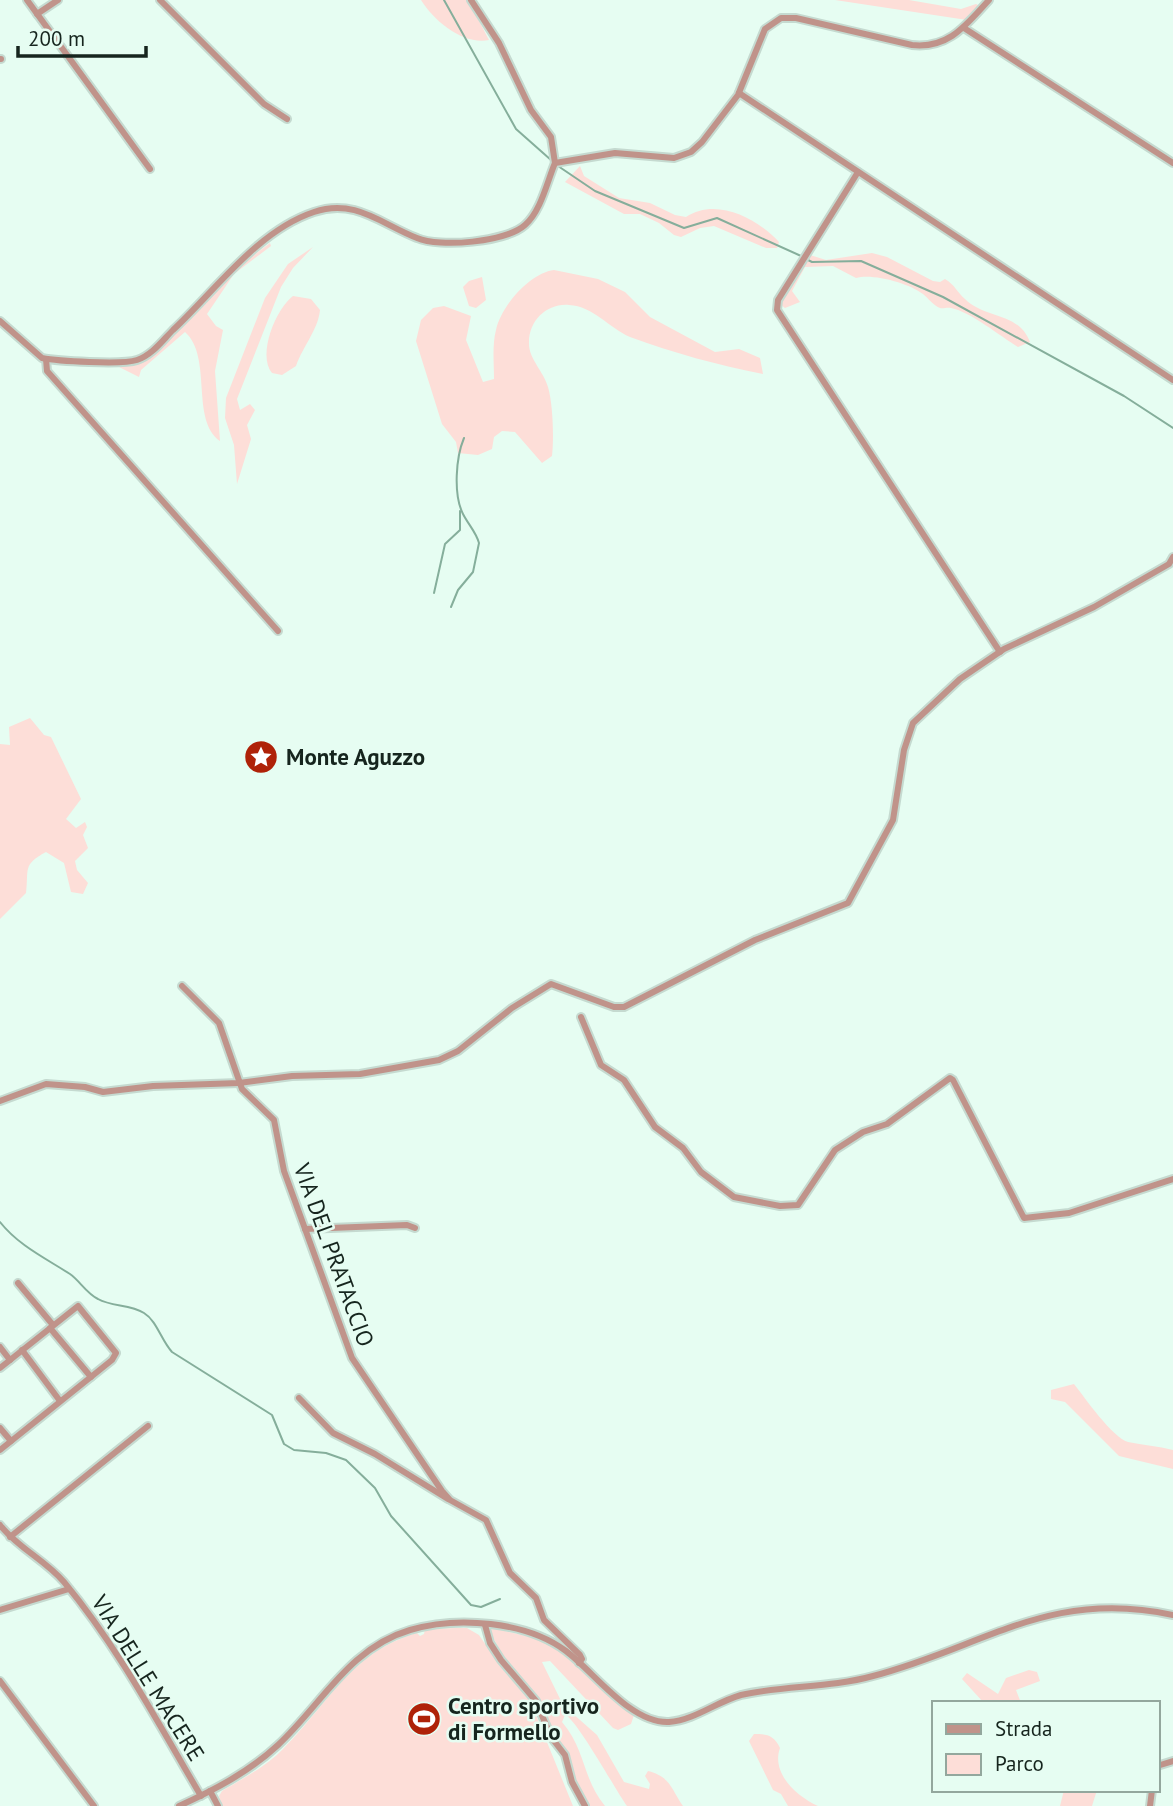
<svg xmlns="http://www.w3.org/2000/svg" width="1173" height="1806" viewBox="0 0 1173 1806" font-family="'PT Sans',sans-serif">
<rect width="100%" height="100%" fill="#e6fdf2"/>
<!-- green -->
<g fill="#fdded8">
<path d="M421 0H468L489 40C463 45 435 22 421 0Z"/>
<polygon points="835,0 909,0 961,9 976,4 980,6 967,20"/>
<path d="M580 166 584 176 619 198 650 203 675 215 686 217C716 197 757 218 779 242L777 248H766L714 226 700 228 681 237 674 235 659 223 640 214H624L565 182Z"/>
<path d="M270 243 271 246 234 274 207 314 216 326 223 330 215 371 220 441C190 420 213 357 185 332L141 370 139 377 115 365C157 358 187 319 216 289 232 271 251 257 270 243Z"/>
<polygon points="313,247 293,268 281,287 237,399 240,410 250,404 255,410 247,425 251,439 237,484 234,445 225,418 226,398 265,298 288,264"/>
<path d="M872 253 887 257 933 281 940 282 945 279C955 285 957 292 965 299 985 319 1019 312 1030 342L1018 347C1000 336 971 312 951 308 947 307 943 309 940 308 934 306 928 298 923 294 909 283 872 273 856 278L833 266 805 267 792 291 800 302 785 308 781 305 780 300 810 255 826 260Z"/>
<path d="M554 270 598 279 625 292 650 317 715 352 739 349 760 358 763 374C718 365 673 353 630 337 609 328 593 306 569 305 547 303 528 321 529 344 529 359 544 372 548 387 553 404 554 439 552 456L542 463 515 432 502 431 494 437 492 449 478 455 458 453 456 442 442 424 416 341 421 320 433 308 444 306 471 316 466 340 483 382 494 379C494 363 492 345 496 330 501 306 530 273 554 270Z"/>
<polygon points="482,277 486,300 476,308 469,306 463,287 469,281"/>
<path d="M293 296 311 299 320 310C318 330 303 346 296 366L282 375 272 373C257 354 276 309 293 296Z"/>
<path d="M30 718 44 735 51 737 81 799 66 819 76 828 85 822 87 827 83 835 88 848 75 861 77 870 88 883 83 894 71 892 64 863 46 852C22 865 29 869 26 893L0 919V744L10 745 9 727Z"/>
<path d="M1074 1384C1085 1398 1112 1437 1128 1442 1143 1445 1158 1446 1173 1450V1469L1119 1456 1065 1402 1051 1399V1390Z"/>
<path d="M457 1628H467L479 1635 503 1670 529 1698 573 1806H222L219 1796 222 1791C242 1779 267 1766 283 1749 330 1702 351 1652 417 1633L420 1636 424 1634 425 1629Z"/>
<path d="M492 1628 538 1639 558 1649 634 1715 631 1724 618 1730 613 1728 550 1661 542 1662 563 1705 597 1735 624 1782 649 1789 650 1784 645 1776 648 1771C671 1777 671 1789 683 1806H627C616 1791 576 1718 565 1715L562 1722C586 1750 582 1778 605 1806H588L579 1793 568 1754 555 1737 537 1697 506 1661 490 1632Z"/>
<polygon points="1029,1670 1037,1672 1040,1681 1016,1690 1021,1703 984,1703 962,1679 967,1673 998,1694 1006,1678"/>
<path d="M754 1734C766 1734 774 1735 780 1748 771 1773 796 1796 818 1806H788L781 1794 773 1790 749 1741Z"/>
<polygon points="1064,1790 1097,1790 1092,1806 1060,1806"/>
</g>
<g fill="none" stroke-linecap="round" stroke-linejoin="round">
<!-- stream -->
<g stroke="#85ae9b" stroke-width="2">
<polyline points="444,0 516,129 551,160"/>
<polyline points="558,166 595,191 684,228 717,218 801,256"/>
<polyline points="806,259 812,262 861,261 943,297 1124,396 1173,428"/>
<polyline points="434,593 445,544 460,530 460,511"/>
<path d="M451 607 458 590 473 572 479 543C476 532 468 524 463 514 453 494 456 457 464 438"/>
<path d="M0 1222C18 1245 45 1258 70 1274 80 1281 86 1293 98 1299 112 1307 130 1304 144 1313 157 1321 161 1340 172 1352L272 1415 284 1444 294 1450 326 1453 346 1460 375 1488 391 1516 471 1605 481 1607 500 1599"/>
</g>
<!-- minor casing -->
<g stroke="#c5dad0" stroke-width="10">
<g id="minor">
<polyline points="27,0 150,169"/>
<polyline points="160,0 264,104 287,119"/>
<polyline points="471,0 499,43 531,110 551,137 555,163"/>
<polyline points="37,14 58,0"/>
<polyline points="964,28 1173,163"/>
<polyline points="0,59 1,59"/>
<polyline points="739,93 1173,380"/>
<polyline points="858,172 778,300 777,310 1000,652"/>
<path d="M0 321 42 358C57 361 122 365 137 360 152 355 162 341 173 330 215 291 257 231 314 212 355 198 381 224 417 238 440 248 506 242 525 225 541 211 547 182 555 163L615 153 674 158 691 152 702 142 738 95 765 29 781 18H796L912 45C949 49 966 25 989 0"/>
<polyline points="46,359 47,371 278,631"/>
<polyline points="182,986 219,1023 242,1089 274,1120 284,1171 352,1358 442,1491 450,1500 486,1520 510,1573 536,1598 544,1620 580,1655 582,1659 579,1663"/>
<polyline points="581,1017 601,1065 624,1080 655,1127 683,1148 701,1172 734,1197 780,1206 798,1205 835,1150 863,1132 887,1124 950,1078 953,1080 1024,1218 1069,1213 1173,1179"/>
<polyline points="0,1101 46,1084 85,1087 103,1092 153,1086 239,1083 292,1076 360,1074 439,1060 458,1051 512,1008 551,984 614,1007 624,1007 755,940 848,903 893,820 904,750 913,723 960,679 1004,649 1094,607 1169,564 1173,557"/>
<polyline points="305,1229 407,1225 415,1228"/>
<polyline points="18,1283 53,1325"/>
<polyline points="50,1328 91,1377"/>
<polyline points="0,1347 10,1360"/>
<polyline points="22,1350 60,1401"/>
<polyline points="0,1368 78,1306 116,1353 112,1360 0,1450"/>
<polyline points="299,1398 333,1433 375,1454 448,1499"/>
<polyline points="0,1428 11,1441"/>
<path d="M0 1525C18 1548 45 1560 64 1582 118 1647 158 1723 201 1796"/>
<polyline points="10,1537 148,1426"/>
<polyline points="0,1610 69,1589"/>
<polyline points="485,1625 490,1643 501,1660 536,1701 551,1737 565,1755 572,1782 585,1806"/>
<polyline points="0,1681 94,1806"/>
<polyline points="1157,1766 1173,1761"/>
<polyline points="210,1791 218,1806"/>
<path d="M179 1806C214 1790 249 1772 278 1745 322 1704 349 1648 410 1630 457 1616 526 1621 566 1651 594 1672 631 1724 669 1722 695 1720 716 1702 741 1695 784 1685 830 1688 873 1676 984 1647 1050 1588 1173 1615"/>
<polyline points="1150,1806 1152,1790"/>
</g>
</g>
<!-- minor -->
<use href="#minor" stroke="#c0938a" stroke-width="6"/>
</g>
<!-- icons -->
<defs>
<g id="sight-disc" transform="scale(1.75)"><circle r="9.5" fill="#af2208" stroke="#e6fdf2"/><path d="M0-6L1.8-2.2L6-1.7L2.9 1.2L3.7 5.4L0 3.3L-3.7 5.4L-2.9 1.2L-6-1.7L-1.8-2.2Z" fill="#fff"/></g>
<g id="stadium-disc" transform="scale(1.75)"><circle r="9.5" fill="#af2208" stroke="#e6fdf2"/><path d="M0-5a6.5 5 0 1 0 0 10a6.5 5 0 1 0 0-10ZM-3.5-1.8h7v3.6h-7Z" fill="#fff"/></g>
</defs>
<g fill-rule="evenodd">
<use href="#sight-disc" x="261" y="757"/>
<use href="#stadium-disc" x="424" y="1719"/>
</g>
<g text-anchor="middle" stroke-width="5" stroke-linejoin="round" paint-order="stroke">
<!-- poi labels -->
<g font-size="23" font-weight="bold" fill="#16251e" stroke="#e6fdf2" text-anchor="start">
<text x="286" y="765">Monte Aguzzo</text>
<text x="448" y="1714">Centro sportivo<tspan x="448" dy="26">di Formello</tspan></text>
</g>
<!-- street labels -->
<g font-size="23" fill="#16251e" stroke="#e6fdf2">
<text transform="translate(334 1255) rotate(70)" y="8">VIA DEL PRATACCIO</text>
<text transform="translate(148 1678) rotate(58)" y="8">VIA DELLE MACERE</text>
</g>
</g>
<!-- legend -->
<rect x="932" y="1701" width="228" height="91" fill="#e6fdf2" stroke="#93a79d" stroke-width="2"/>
<rect x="946" y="1724" width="35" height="10" fill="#c0938a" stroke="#93a79d" stroke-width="2"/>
<text x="995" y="1736" font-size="21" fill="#16251e">Strada</text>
<rect x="946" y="1754" width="35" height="21" fill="#fdded8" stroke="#93a79d" stroke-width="2"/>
<text x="995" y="1771" font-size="21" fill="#16251e">Parco</text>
<!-- scale -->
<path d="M18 46v10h128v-10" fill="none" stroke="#16251e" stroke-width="3.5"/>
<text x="28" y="46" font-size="21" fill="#16251e" stroke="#e6fdf2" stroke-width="5" paint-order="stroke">200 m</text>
</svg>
